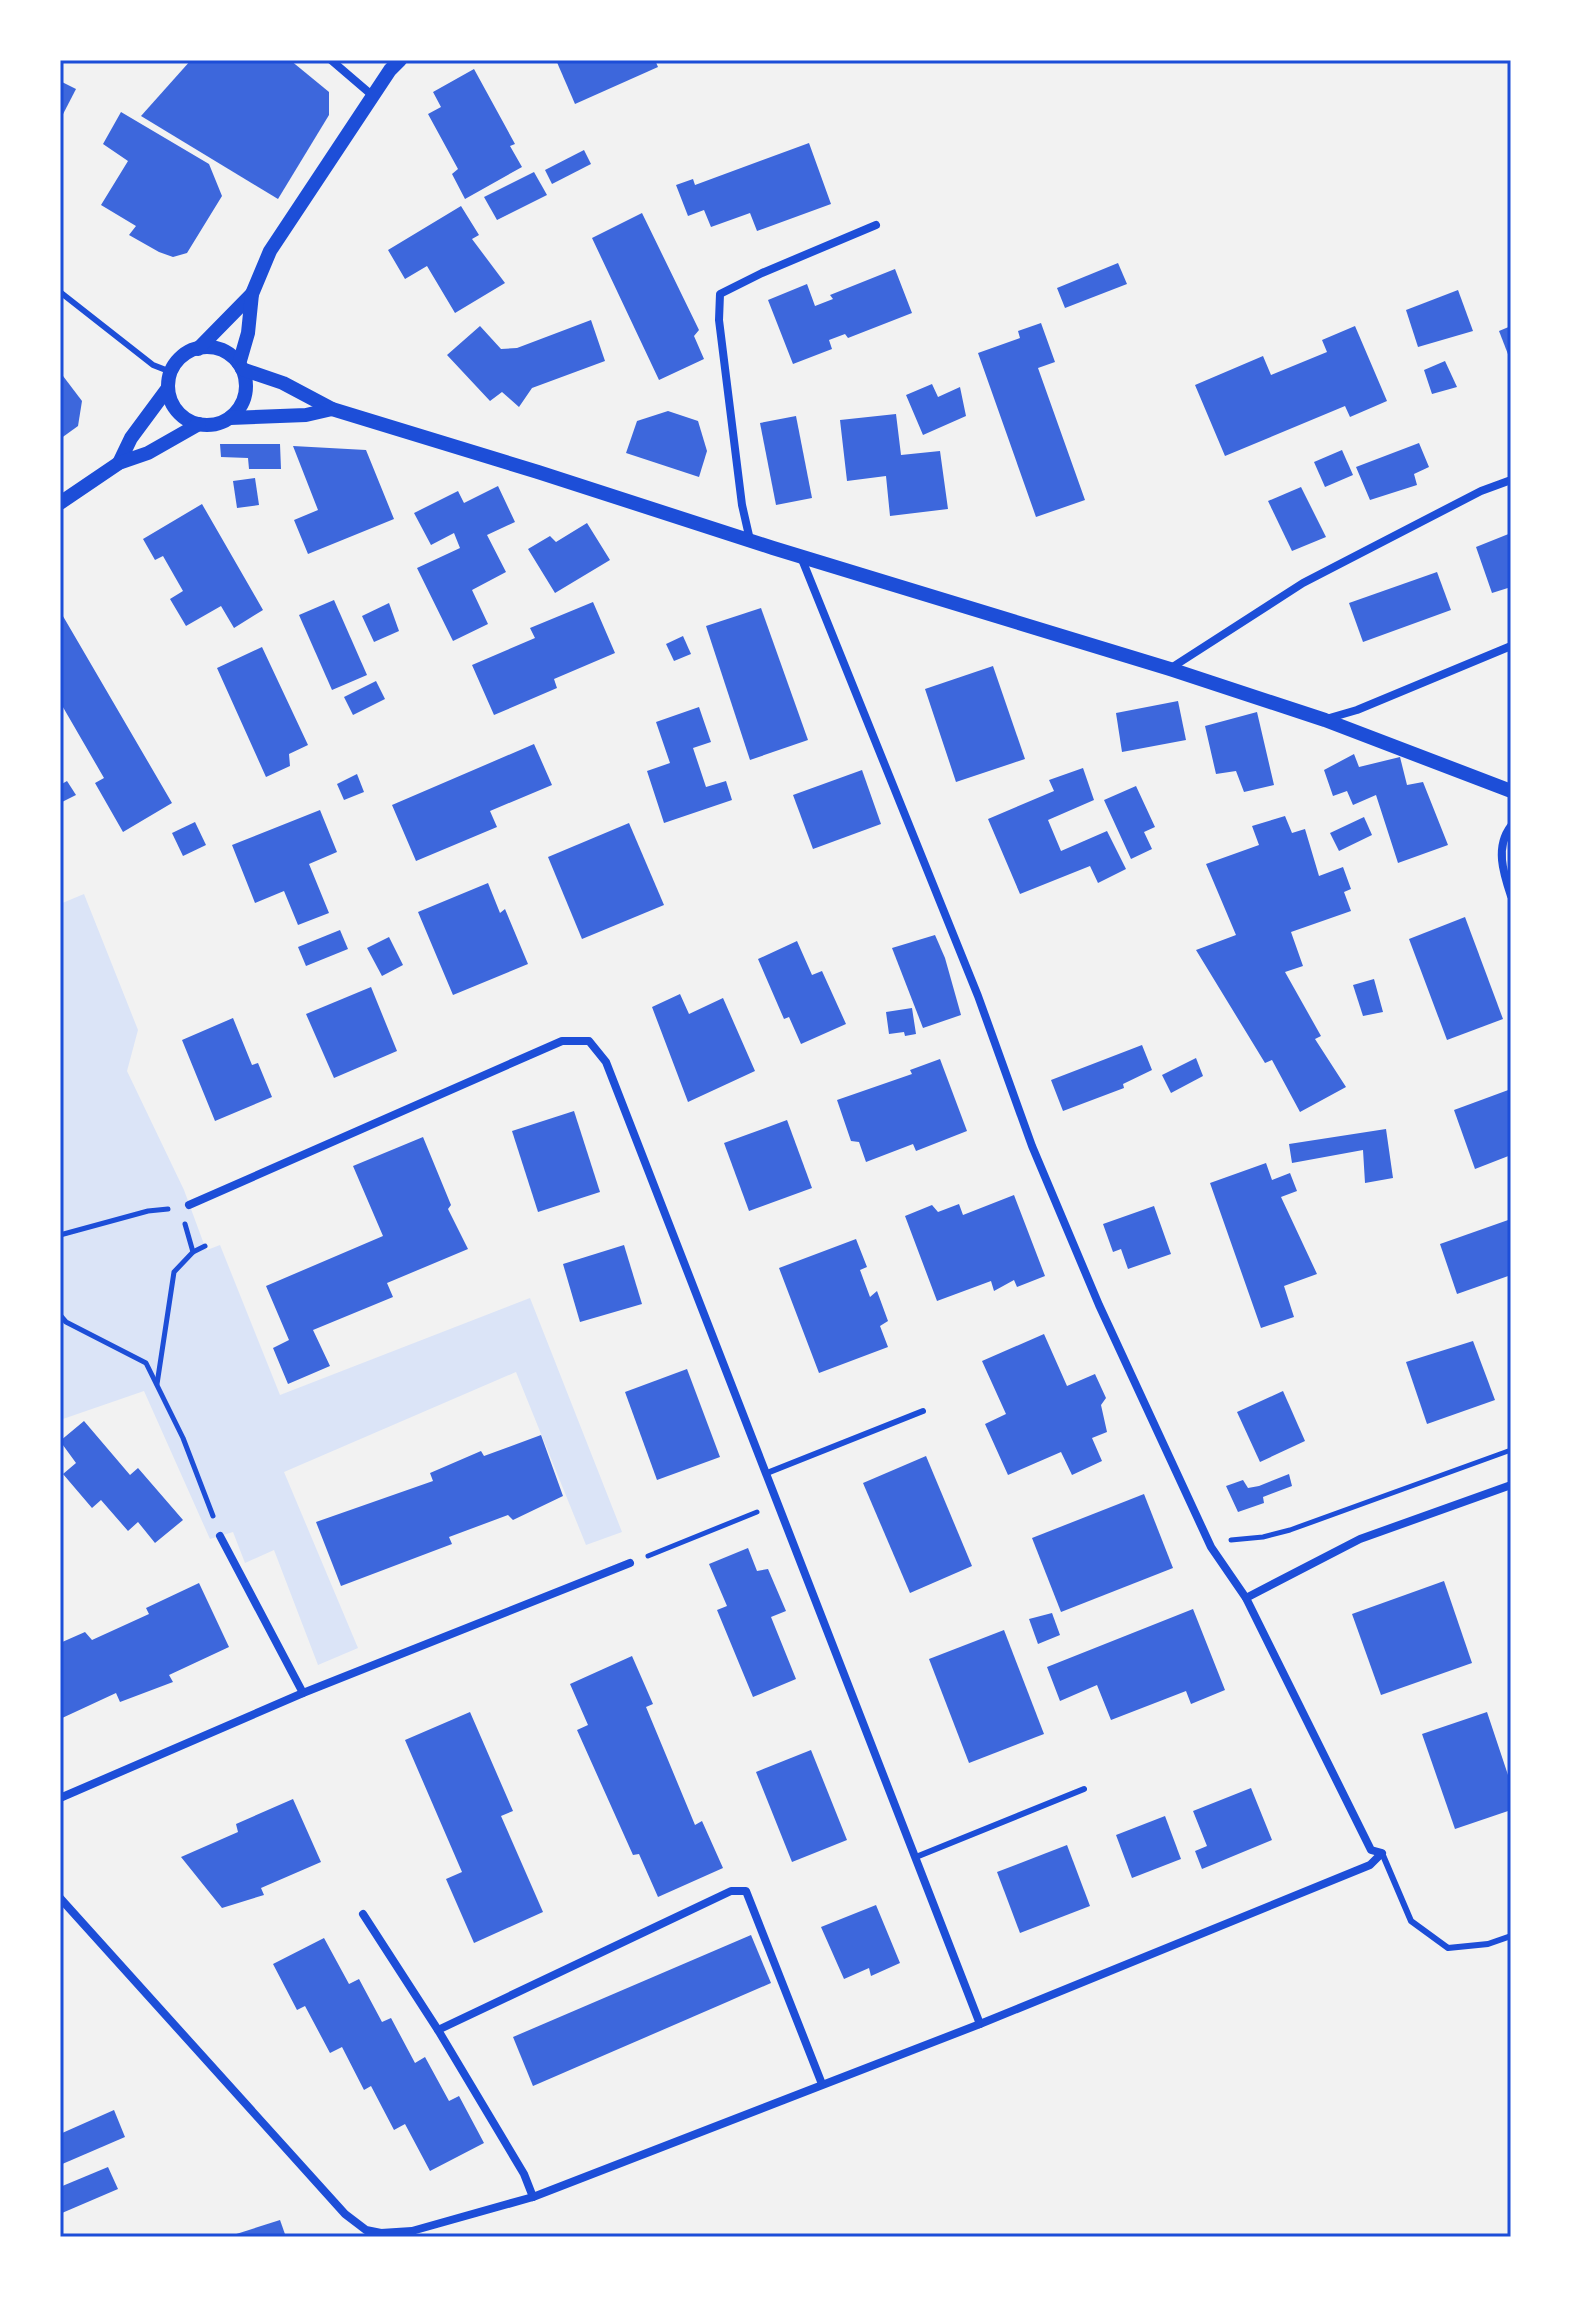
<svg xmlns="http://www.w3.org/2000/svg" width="1571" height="2297" viewBox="0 0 1571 2297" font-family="Helvetica,sans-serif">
<rect width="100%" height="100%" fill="#f2f2f2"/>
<!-- green -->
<polygon fill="#dbe4f7" points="84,894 138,1030 127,1071 184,1190 205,1247 207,1250 220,1245 280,1395 530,1298 622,1532 586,1545 516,1372 284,1472 358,1648 318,1665 274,1550 245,1563 233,1532 210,1539 144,1391 60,1420 60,904"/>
<!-- building -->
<g fill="#3d67dc">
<polygon points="191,60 290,60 329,92 329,115 278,199 141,116"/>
<polygon points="556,60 655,60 658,67 575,104"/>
<polygon points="474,69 515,144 510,146 522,167 465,199 452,174 458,169 428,114 441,107 433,92"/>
<polygon points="60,81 76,89 60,120"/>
<polygon points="121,112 209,164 222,196 187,253 173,257 159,252 129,235 136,226 101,205 128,161 103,144"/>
<polygon points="809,143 831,204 757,231 750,213 711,227 704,210 688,216 676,185 693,179 695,185"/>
<polygon points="584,150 591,164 552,184 545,170"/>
<polygon points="534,172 547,195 497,220 484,197"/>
<polygon points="461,206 479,235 472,239 505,283 455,313 427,266 405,279 388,250"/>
<polygon points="642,213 699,330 694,336 704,359 659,380 592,238"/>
<polygon points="1118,263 1127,284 1065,308 1057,288"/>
<polygon points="895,269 912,313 848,338 845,334 829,340 832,349 793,364 768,300 807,284 815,306 833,299 830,295"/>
<polygon points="1458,290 1473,331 1418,347 1406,310"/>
<polygon points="591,320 605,361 532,388 519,407 502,392 490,401 447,355 480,326 501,349 517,348"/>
<polygon points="1041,323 1055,362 1038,368 1085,500 1036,517 978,353 1020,338 1018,331"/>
<polygon points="1355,326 1387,401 1350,417 1345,406 1225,456 1195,385 1263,356 1271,375 1327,352 1322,340"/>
<polygon points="1511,326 1511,362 1499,331"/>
<polygon points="1445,361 1457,387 1432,394 1424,370"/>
<polygon points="60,372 82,401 78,426 60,439"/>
<polygon points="932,384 938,397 960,387 966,416 923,435 906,395"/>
<polygon points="668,411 698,421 707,451 699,477 626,453 637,421"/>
<polygon points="896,414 901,455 940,451 948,509 890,516 886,476 847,481 840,420"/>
<polygon points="796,416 812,498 776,505 760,423"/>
<polygon points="1419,443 1429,467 1414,474 1417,485 1370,500 1356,467"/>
<polygon points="220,444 280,444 281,469 249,469 248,458 221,457"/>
<polygon points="293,446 366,450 394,519 308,554 294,520 318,510"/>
<polygon points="1342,450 1353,475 1325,487 1314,462"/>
<polygon points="255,478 259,505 237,508 233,481"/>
<polygon points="498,486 515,522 487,535 506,572 472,590 488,624 453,641 417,568 460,548 454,533 431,545 414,513 458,491 464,503"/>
<polygon points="1301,487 1326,537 1292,551 1268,501"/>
<polygon points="202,504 263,610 234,628 221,606 186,626 170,599 183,591 163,556 155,560 143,539"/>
<polygon points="587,523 610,560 555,593 528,549 550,536 556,542"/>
<polygon points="1511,533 1511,587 1492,593 1476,547"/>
<polygon points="1437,572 1451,610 1363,642 1349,603"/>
<polygon points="334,600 367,675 332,690 299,615"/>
<polygon points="593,602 615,653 554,679 557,688 494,715 472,665 535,638 530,628"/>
<polygon points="389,603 399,631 374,642 362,616"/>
<polygon points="761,608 808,740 750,760 706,626"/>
<polygon points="60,611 172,803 123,832 95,783 104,778 60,702"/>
<polygon points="683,636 691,654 674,661 666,644"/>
<polygon points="262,647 308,745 289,754 290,766 266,777 217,668"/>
<polygon points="993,666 1025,759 956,782 925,689"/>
<polygon points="376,681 385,699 353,715 344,697"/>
<polygon points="1178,701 1186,740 1122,752 1116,713"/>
<polygon points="699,707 711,742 693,748 706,787 726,781 732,800 664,823 647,771 670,763 656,722"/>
<polygon points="1257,712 1274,785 1244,792 1236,771 1216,774 1205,726"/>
<polygon points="534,744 552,785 490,811 497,827 416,861 392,805"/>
<polygon points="1354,754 1359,767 1400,757 1407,785 1423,782 1448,845 1398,863 1376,795 1353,805 1347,791 1333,796 1324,770"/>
<polygon points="1083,768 1094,800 1048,820 1061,851 1107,831 1126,869 1098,883 1090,866 1020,894 988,819 1054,791 1049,780"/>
<polygon points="862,770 881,824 813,849 793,795"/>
<polygon points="357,774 364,792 344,800 337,784"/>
<polygon points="67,781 76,795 60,803 60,785"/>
<polygon points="1136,786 1155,827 1144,832 1152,849 1131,859 1104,800"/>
<polygon points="320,810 337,852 309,864 329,913 298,925 284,891 255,903 232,845"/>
<polygon points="1285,816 1292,833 1305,829 1319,876 1343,867 1351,889 1344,892 1351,911 1291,932 1303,966 1285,972 1321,1036 1315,1039 1346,1087 1300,1112 1272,1060 1265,1063 1196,950 1236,935 1206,864 1259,845 1252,826"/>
<polygon points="1364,817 1372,835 1339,851 1330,833"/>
<polygon points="195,822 206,845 183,856 172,833"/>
<polygon points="629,823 664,905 582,939 548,857"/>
<polygon points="488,883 500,913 505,909 528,964 453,995 418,912"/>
<polygon points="1465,917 1503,1019 1447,1040 1409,939"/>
<polygon points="340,930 348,949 306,966 298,947"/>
<polygon points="935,935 945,958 961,1015 923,1028 892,948"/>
<polygon points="389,937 403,965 382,976 367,948"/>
<polygon points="797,941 812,975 822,971 846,1024 801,1044 789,1017 784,1019 758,959"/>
<polygon points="1374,979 1383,1012 1363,1016 1353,985"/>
<polygon points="371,987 397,1051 334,1078 306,1014"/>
<polygon points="680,994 689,1014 723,998 755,1071 688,1102 652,1007"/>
<polygon points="912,1008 916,1034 905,1036 904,1032 889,1034 886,1012"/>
<polygon points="233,1018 252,1065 258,1063 272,1097 215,1121 182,1040"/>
<polygon points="1142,1045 1152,1070 1123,1084 1124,1088 1063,1111 1051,1080"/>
<polygon points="1196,1058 1203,1076 1171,1093 1162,1075"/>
<polygon points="940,1059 967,1131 916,1151 913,1144 866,1162 859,1142 851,1141 837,1100 912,1074 910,1070"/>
<polygon points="1511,1089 1511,1155 1475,1169 1454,1110"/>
<polygon points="574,1111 600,1192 538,1212 512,1131"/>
<polygon points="787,1120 812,1188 749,1211 724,1143"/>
<polygon points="1386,1129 1393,1178 1365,1183 1363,1150 1292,1163 1289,1144"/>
<polygon points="423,1137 451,1205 448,1209 468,1249 387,1283 393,1297 313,1330 330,1366 288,1384 273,1348 289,1340 266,1286 383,1236 353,1166"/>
<polygon points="1266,1163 1272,1180 1290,1173 1297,1191 1281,1197 1317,1274 1284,1286 1294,1317 1261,1328 1210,1183"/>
<polygon points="1014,1195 1045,1276 1017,1287 1014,1280 994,1291 991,1281 937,1301 905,1216 932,1205 938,1212 959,1204 963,1215"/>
<polygon points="1154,1206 1171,1254 1128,1269 1121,1249 1113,1252 1103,1224"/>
<polygon points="1511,1219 1511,1275 1457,1294 1440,1244"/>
<polygon points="856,1239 867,1267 860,1270 870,1297 877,1291 888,1321 880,1326 888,1347 819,1373 779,1268"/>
<polygon points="624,1245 642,1304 580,1322 563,1264"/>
<polygon points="1044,1334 1067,1386 1095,1374 1106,1398 1101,1405 1107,1432 1092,1438 1102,1461 1072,1475 1061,1452 1008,1475 985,1424 1006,1414 982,1361"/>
<polygon points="1473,1341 1495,1400 1427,1424 1406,1362"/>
<polygon points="687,1369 720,1457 657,1480 625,1392"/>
<polygon points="1283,1391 1305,1441 1260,1462 1237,1412"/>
<polygon points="84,1421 130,1475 138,1468 183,1520 155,1543 138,1522 128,1531 101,1500 92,1508 63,1474 76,1463 60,1441"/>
<polygon points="541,1435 563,1496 513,1520 508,1515 449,1537 452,1544 341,1586 316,1522 433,1481 430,1473 481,1451 484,1456"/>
<polygon points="926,1456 972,1566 910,1593 863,1483"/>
<polygon points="1289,1474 1292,1486 1263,1497 1264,1503 1238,1512 1226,1486 1243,1480 1248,1488 1259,1486"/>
<polygon points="1144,1494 1173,1568 1061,1612 1032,1538"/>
<polygon points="748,1548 757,1571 768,1569 786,1611 771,1617 796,1679 753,1697 717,1610 727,1606 709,1564"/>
<polygon points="1444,1581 1472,1663 1381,1695 1352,1614"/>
<polygon points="199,1583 229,1647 169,1675 173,1682 120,1702 116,1693 60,1719 60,1643 85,1632 92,1640 149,1614 146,1608"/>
<polygon points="1193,1609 1225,1690 1191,1704 1186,1691 1111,1720 1097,1685 1060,1701 1047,1667"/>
<polygon points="1052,1613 1060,1635 1038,1644 1029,1619"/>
<polygon points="1004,1630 1044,1734 969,1763 929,1659"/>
<polygon points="632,1656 653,1704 646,1707 695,1825 702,1821 723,1868 658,1897 639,1854 633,1855 577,1730 588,1725 570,1684"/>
<polygon points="470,1712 513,1811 501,1816 543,1912 474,1943 446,1879 462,1872 405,1740"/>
<polygon points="1487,1712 1511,1784 1511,1810 1455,1829 1422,1734"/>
<polygon points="811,1750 847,1840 792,1862 756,1772"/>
<polygon points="1251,1788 1272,1840 1202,1869 1195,1851 1207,1846 1193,1811"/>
<polygon points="293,1799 321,1862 261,1888 264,1895 222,1908 181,1857 238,1832 236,1824"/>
<polygon points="1165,1816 1181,1859 1132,1878 1116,1835"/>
<polygon points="1067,1845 1090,1906 1020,1933 997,1872"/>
<polygon points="876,1905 900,1963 871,1976 869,1968 844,1979 821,1927"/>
<polygon points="751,1935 771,1983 533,2086 513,2037"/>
<polygon points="324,1938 349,1984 359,1979 382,2022 391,2018 415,2063 425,2057 449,2101 459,2096 484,2143 430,2171 405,2124 394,2130 371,2086 364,2090 342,2047 330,2053 305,2006 297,2010 273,1964"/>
<polygon points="114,2110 125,2137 60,2165 60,2134"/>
<polygon points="108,2167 118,2189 62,2213 60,2187"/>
<polygon points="280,2220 286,2237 230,2237 230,2236"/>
</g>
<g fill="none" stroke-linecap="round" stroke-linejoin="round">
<!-- path -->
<g stroke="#1d4ed8" stroke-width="5">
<polyline points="60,1235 148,1211 168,1209"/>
<polyline points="193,1252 205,1246"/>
<polyline points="60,1315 66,1322 146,1363 183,1438 213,1516"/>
<polyline points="157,1384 174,1272 193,1252 185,1224"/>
<polyline points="1231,1540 1263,1537 1290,1530 1511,1450"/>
<polyline points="648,1556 757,1512"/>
</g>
<!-- service -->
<g stroke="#1d4ed8" stroke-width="6">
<polyline points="60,292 153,365 171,372"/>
<polyline points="767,1473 923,1411"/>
<polyline points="1382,1853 1411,1921 1448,1948 1488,1944 1511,1936"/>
<polyline points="916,1857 1084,1789"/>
</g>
<!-- minor -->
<g stroke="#1d4ed8" stroke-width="8">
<polyline points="331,60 373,96"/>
<polyline points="750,540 742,505 719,320 720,294 762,273 876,225"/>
<polyline points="1171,668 1303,583 1481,491 1511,480"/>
<polyline points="1326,719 1357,710 1511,646"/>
<path d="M1511 826C1495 847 1503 872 1511 896"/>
<polyline points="189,1205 562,1041 589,1041 606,1062 980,2024"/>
<polyline points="220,1536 303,1693"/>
<polyline points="1246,1598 1360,1539 1511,1485"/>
<polyline points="60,1798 303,1693 630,1563"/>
<polyline points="60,1898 345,2214 366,2230 381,2233 412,2231 533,2197 980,2024 1370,1865 1382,1853 1371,1850 1246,1598 1211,1547 1099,1305 1032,1146 978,996 801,557"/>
<polyline points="363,1914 438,2030 524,2174 533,2197"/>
<polyline points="438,2030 731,1891 746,1891 822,2084"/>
</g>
<!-- tertiary -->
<g stroke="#1d4ed8" stroke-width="14">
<circle cx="207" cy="386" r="39"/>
<polyline points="198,349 252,294"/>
<polyline points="239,364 248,333 252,294 270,251 390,70 400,60"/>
<polyline points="242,369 283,383 332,409 538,472 773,548 1170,669 1325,720 1511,791"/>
<polyline points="230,418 306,415 332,409"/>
<polyline points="119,463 131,438 168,388"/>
<polyline points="60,503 119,463 148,453 199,424"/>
</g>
</g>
<!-- border -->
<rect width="1571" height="2297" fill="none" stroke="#ffffff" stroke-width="124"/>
<rect x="62" y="62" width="1447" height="2173" fill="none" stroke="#1d4ed8" stroke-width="3"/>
</svg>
